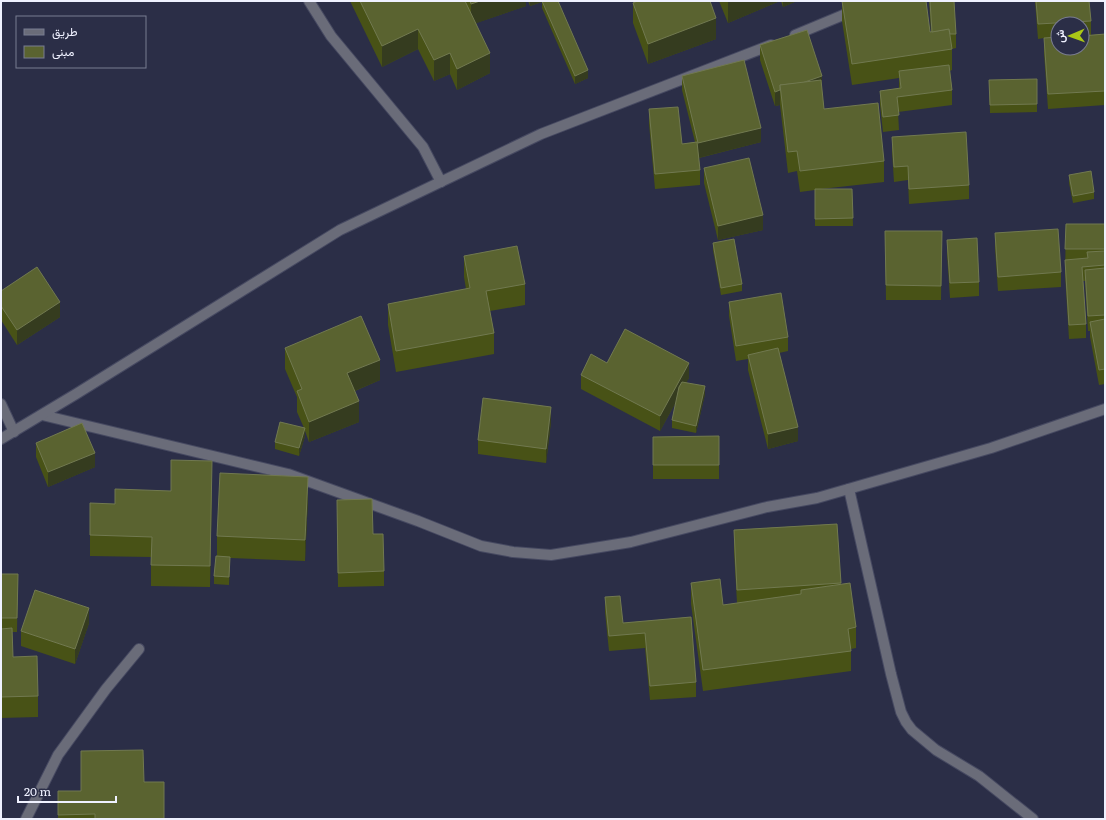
<svg xmlns="http://www.w3.org/2000/svg" width="1106" height="820" viewBox="0 0 1106 820" font-family="Literata,Vazirmatn,serif">
<rect width="100%" height="100%" fill="#2b2e47"/>
<g fill="none" stroke-linecap="round" stroke-linejoin="round">
<!-- minor casing -->
<g stroke="#464961" stroke-width="12">
<g id="minor">
<polyline points="309,1 331,36 423,147 441,182"/>
<polyline points="795,35 877,1"/>
<polyline points="1,404 14,432"/>
<polyline points="42,415 288,474 418,521 481,546 513,552 551,555 631,542 767,507 817,498 991,448 1105,409"/>
<polyline points="1,439 76,394 340,230 541,134 771,45"/>
<polyline points="849,489 891,674 901,712 906,722 912,730 936,750 979,776 1033,819"/>
<polyline points="26,819 58,755 106,689 139,649"/>
</g>
</g>
<!-- minor -->
<use href="#minor" stroke="#6a6c79" stroke-width="10"/>
</g>
<!-- wall -->
<g fill="#485216" fill-rule="evenodd">
<polygon points="350,1 526,1 526,6 476,23 490,73 457,90 450,74 434,81 418,49 382,67"/>
<polygon points="528,1 558,1 588,78 575,84 542,8 542,2 530,6"/>
<polygon points="719,1 780,1 728,23"/>
<polygon points="781,1 797,1 783,7"/>
<polygon points="842,1 930,32 931,32 929,1 954,1 956,34 956,48 952,49 952,70 950,71 952,90 952,105 898,112 899,130 883,132 880,105 880,91 899,88 899,78 852,85 842,21"/>
<path d="M1035 1H1089L1091 21V35L1105 34V105L1048 109 1044 53V38L1038 39ZM1058 24H1082V48H1058Z"/>
<polygon points="633,3 716,39 648,64 633,23"/>
<polygon points="760,45 822,90 824,109 884,161 884,182 821,189 852,189 853,226 815,226 815,190 800,192 797,171 788,173 780,105 775,106 760,60"/>
<polygon points="682,76 761,142 699,158 700,170 700,185 655,189 649,124 649,109 682,144 695,142 682,90"/>
<polygon points="1037,79 1037,112 990,113 989,80"/>
<polygon points="892,137 969,185 969,199 909,204 908,180 894,182 892,152"/>
<polygon points="704,168 763,230 718,240 704,183"/>
<polygon points="1069,175 1094,192 1094,199 1073,203 1069,183"/>
<polygon points="1066,224 1105,224 1105,384 1099,385 1090,337 1090,331 1088,331 1085,281 1083,281 1086,324 1086,338 1069,339 1065,274"/>
<polygon points="885,231 942,231 941,300 886,300"/>
<polygon points="995,233 1061,272 1061,287 998,291 995,248"/>
<polygon points="947,240 979,282 979,296 950,298 947,254"/>
<polygon points="713,243 742,284 742,291 721,295 713,250"/>
<polygon points="464,256 525,284 525,305 490,311 494,333 494,354 396,372 388,325 388,304 466,289 464,277"/>
<polygon points="1,291 60,317 17,345 1,320"/>
<polygon points="729,302 788,337 788,351 779,353 798,441 768,449 748,370 748,359 736,361 729,316"/>
<polygon points="285,348 380,380 355,391 359,422 309,442 305,431 305,436 299,456 275,449 275,442 304,428 297,412 297,397 285,369"/>
<polygon points="607,363 689,378 686,382 705,394 696,433 672,428 672,420 677,400 660,431 581,389 581,375"/>
<polygon points="551,422 546,463 478,454 478,440"/>
<polygon points="719,436 719,479 653,479 653,437"/>
<polygon points="36,443 95,467 48,487 36,457"/>
<polygon points="212,482 210,587 151,586 151,557 90,556 90,535 115,504"/>
<polygon points="308,498 305,561 230,558 229,585 214,584 214,576 217,556 217,536"/>
<polygon points="337,514 373,534 384,571 384,586 338,587"/>
<polygon points="837,524 841,584 856,627 856,648 851,649 851,671 703,691 691,604 691,583 723,605 737,603 734,551 734,530"/>
<polygon points="1,574 18,574 17,632 12,632 13,657 38,696 38,717 1,718"/>
<polygon points="605,597 623,623 691,617 696,682 696,697 650,700 645,648 609,651 605,612"/>
<polygon points="89,623 75,664 21,646 21,631"/>
<polygon points="144,782 164,819 58,819 58,791 81,791"/>
</g>
<!-- shaded-wall -->
<g fill="#353c1f">
<polygon points="480,1 526,1 526,6 471,25 471,4"/>
<polygon points="530,1 542,1 542,2 530,6"/>
<polygon points="731,1 780,1 728,23 728,2"/>
<polygon points="783,1 797,1 783,7"/>
<polygon points="716,18 716,39 648,64 648,44"/>
<polygon points="418,29 418,49 382,67 382,46"/>
<polygon points="450,53 450,74 434,81 434,60"/>
<polygon points="490,53 490,73 457,90 457,69"/>
<polygon points="588,70 588,78 575,84 575,76"/>
<polygon points="822,76 822,91 780,90"/>
<polygon points="780,90 780,105 775,106 775,92"/>
<polygon points="761,128 761,142 698,158 698,143"/>
<polygon points="763,215 763,230 718,240 718,226"/>
<polygon points="60,302 60,317 17,345 17,330"/>
<polygon points="380,360 380,380 347,394 347,373"/>
<polygon points="689,363 689,378 660,431 660,416"/>
<polygon points="705,386 705,394 696,433 696,426"/>
<polygon points="359,401 359,422 309,442 309,422"/>
<polygon points="551,407 551,422 546,463 546,449"/>
<polygon points="798,427 798,441 768,449 768,434"/>
<polygon points="305,428 305,436 299,456 299,448"/>
<polygon points="95,453 95,467 48,487 48,472"/>
<polygon points="212,461 212,482 210,587 210,566"/>
<polygon points="308,477 308,498 305,561 305,540"/>
<polygon points="230,557 230,564 229,585 229,577"/>
<polygon points="89,608 89,623 75,664 75,649"/>
</g>
<!-- building -->
<g fill="#5a6330" stroke="#717950">
<polygon points="360,1 465,1 490,53 457,69 450,53 434,60 418,29 382,46"/>
<polygon points="470,1 480,1 471,4"/>
<polygon points="542,1 558,1 588,70 575,76"/>
<polygon points="637,1 710,1 716,18 648,44 633,3"/>
<polygon points="842,1 926,1 930,32 949,29 952,49 852,64"/>
<polygon points="930,1 954,1 956,34 950,34 949,29 932,32"/>
<polygon points="1036,1 1089,1 1091,21 1038,24"/>
<polygon points="807,30 822,76 802,83 780,85 780,90 775,92 760,45"/>
<polygon points="1105,34 1105,91 1048,94 1044,38 1058,37 1058,48 1082,48 1082,36"/>
<polygon points="744,60 761,128 698,143 682,76"/>
<polygon points="949,65 952,90 897,97 899,115 883,117 880,91 901,88 899,71"/>
<polygon points="1037,79 1037,104 990,105 989,80"/>
<polygon points="821,80 824,109 878,103 884,161 800,171 797,151 788,152 780,85"/>
<polygon points="678,107 682,144 697,142 700,170 655,174 649,109"/>
<polygon points="966,132 969,185 909,189 908,166 894,167 892,137"/>
<polygon points="749,158 763,215 718,226 704,168"/>
<polygon points="1091,171 1094,192 1073,196 1069,175"/>
<polygon points="815,189 852,189 853,218 815,219"/>
<polygon points="1066,224 1105,224 1105,249 1065,249"/>
<polygon points="1058,229 1061,272 998,277 995,233"/>
<polygon points="885,231 942,231 941,286 886,285"/>
<polygon points="977,238 979,282 950,283 947,240"/>
<polygon points="734,239 742,284 721,288 713,243"/>
<polygon points="517,246 525,284 486,291 494,333 396,351 388,304 470,288 464,256"/>
<polygon points="1105,251 1105,265 1082,267 1086,324 1069,325 1065,260 1088,258 1087,252"/>
<polygon points="37,267 60,302 17,330 1,306 1,291"/>
<polygon points="1105,268 1105,315 1088,316 1085,270"/>
<polygon points="781,293 788,337 736,346 729,302"/>
<polygon points="361,316 380,360 347,373 359,401 309,422 297,391 302,389 285,348"/>
<polygon points="1105,319 1105,369 1099,370 1090,322"/>
<polygon points="625,329 689,363 660,416 581,375 591,354 607,363"/>
<polygon points="778,348 798,427 768,434 748,355"/>
<polygon points="682,382 705,386 696,426 672,420 679,387"/>
<polygon points="483,398 551,407 546,449 478,440"/>
<polygon points="280,422 305,428 299,448 275,442"/>
<polygon points="82,423 95,453 48,472 36,443"/>
<polygon points="719,436 719,465 653,465 653,437"/>
<polygon points="171,460 212,461 210,566 151,565 152,537 90,535 90,503 115,504 115,489 171,491"/>
<polygon points="220,473 308,477 305,540 217,536"/>
<polygon points="372,499 373,534 383,534 384,571 338,573 337,500"/>
<polygon points="837,524 841,583 737,590 734,530"/>
<polygon points="216,556 230,557 229,577 214,576"/>
<polygon points="1,574 18,574 17,618 1,618"/>
<polygon points="720,579 723,605 801,594 801,590 850,583 856,627 848,629 851,651 703,670 691,583"/>
<polygon points="35,590 89,608 75,649 21,631"/>
<polygon points="620,596 623,623 691,617 696,682 650,686 645,633 609,636 605,597"/>
<polygon points="12,628 13,657 37,656 38,696 1,697 1,629"/>
<polygon points="143,750 144,782 164,782 164,819 95,819 95,814 58,815 58,791 81,791 81,751"/>
</g>
<!-- border -->
<rect width="1106" height="820" fill="none" stroke="#eff1ff" stroke-width="4"/>
<!-- legend -->
<rect x="16" y="16" width="130" height="52" fill="#2b2e47" stroke="#797c91"/>
<rect x="24" y="29" width="20" height="6" fill="#6a6c79" stroke="#797c91"/>
<text x="52" y="36" font-size="12" fill="#eff1ff">طريق</text>
<rect x="24" y="46" width="20" height="12" fill="#5a6330" stroke="#797c91"/>
<text x="52" y="56" font-size="12" fill="#eff1ff">مبنى</text>
<!-- north arrow -->
<g transform="translate(1070 36) rotate(268)"><circle r="19" fill="#2b2e47" stroke="#797c91"/>
<path d="M0-3L7 15L0 10L-7 15Z" fill="#aac717"/>
<text y="-6" font-size="11" font-weight="bold" text-anchor="middle" fill="#eff1ff">ش</text>
</g>
<!-- scale -->
<path d="M18 796v6h98v-6" fill="none" stroke="#eff1ff" stroke-width="2"/>
<text x="24" y="796" font-size="12" fill="#eff1ff" stroke="#2b2e47" stroke-width="3" paint-order="stroke">20 m</text>
</svg>
